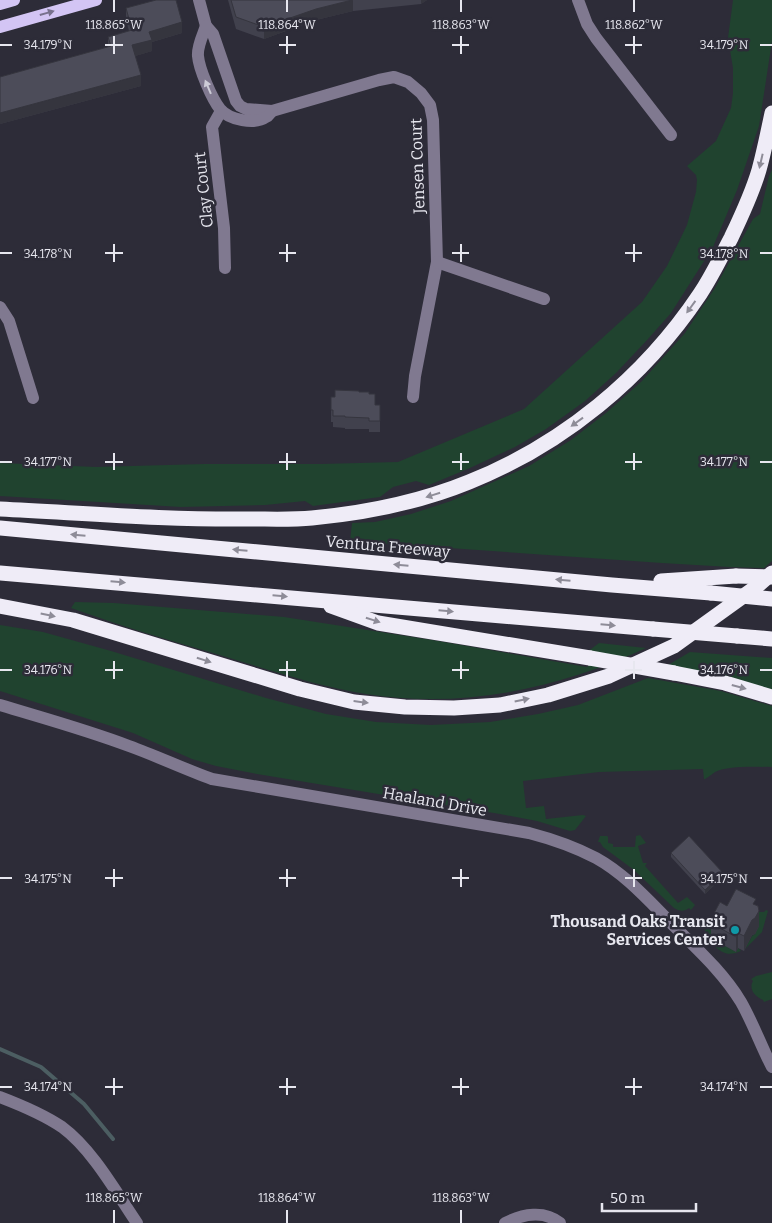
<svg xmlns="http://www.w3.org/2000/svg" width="772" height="1223" viewBox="0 0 772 1223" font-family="Bitter,serif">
<rect width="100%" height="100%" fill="#2d2c38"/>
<!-- green -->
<g fill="#20432f">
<polygon points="733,0 772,0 772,41 759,126 737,190 713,247 671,313 648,339 616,373 585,401 546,429 515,447 470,468 429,485 416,481 393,487 380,497 313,506 305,501 265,505 181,507 0,496 0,463 96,467 204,464 321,464 398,462 524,409 642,302 667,266 687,225 696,192 697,180 696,175 687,166 716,141 731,108 733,93 733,68 728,38"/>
<polygon points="772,170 772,561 764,568 730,567 662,563 350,541 352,523 375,522 411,514 451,501 529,466 571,440 606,413 642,381 685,333 715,288 753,219 760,214 769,176"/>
<path d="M75 602 114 603 284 617 438 641 587 667 601 654 587 652 599 643 646 648C558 689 463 709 366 694 317 686 270 670 223 656 172 641 121 626 71 608Z"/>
<path d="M0 625 43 632 111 651 266 698 326 714 376 722 431 725 490 722 538 714 578 705 648 678 721 691 772 706V767C757 767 729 765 715 772 712 774 709 777 705 779H704L703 769 599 772 523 781 526 808 544 806 546 819 583 815 586 816 575 830 570 831 537 821 500 814 257 774 216 766 192 759 133 733 0 691Z"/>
<polygon points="690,652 772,658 772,691 668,665"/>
<path d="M640 835 646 843 638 846 643 863H647L645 866 678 903 687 897 695 905 691 910 689 908C684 912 679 911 674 908L634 870 603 847 600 842H598L600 836H607L608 837V843L613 844V847H635L636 836Z"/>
<path d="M729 903 720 917 711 934 714 936 713 938 718 941V942L736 952 738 948 741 951C736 953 731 955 725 953 717 950 701 936 706 926 709 918 723 909 729 903Z"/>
<polygon points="766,910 768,911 762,932 745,949 752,936 755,934 759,926 758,911 759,912 764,912"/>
<path d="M772 972V999L764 1002 763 1000C756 997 748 990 753 981L751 979 756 976Z"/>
</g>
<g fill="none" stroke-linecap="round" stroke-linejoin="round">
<!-- stream -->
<polyline stroke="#4c5e62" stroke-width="4" points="0,1049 41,1067 84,1104 113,1139"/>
<!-- minor -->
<g stroke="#807990" stroke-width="12">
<polyline points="199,0 206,26 213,34 236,101 240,106 246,109 272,111 379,80 394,77 408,82 421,93 430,105 433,120 437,262 415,376 413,397"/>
<polyline points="578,0 587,24 596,38 671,135"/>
<path d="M206 26C203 35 197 46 198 56 199 69 212 99 220 109 229 120 255 125 266 117 269 116 270 113 272 111"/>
<polyline points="221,111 212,127 224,228 225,268"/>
<polyline points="437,262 544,299"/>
<polyline points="0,307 9,321 33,398"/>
<path d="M0 705C43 718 87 730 129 746 157 756 184 769 212 779L529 833C552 839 575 847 596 858 625 874 648 900 671 923 696 948 723 972 741 1002 753 1023 761 1046 772 1067"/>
<path d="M0 1097C21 1105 43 1114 62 1127 92 1149 116 1192 137 1223"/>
<path d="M505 1223C523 1214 544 1210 560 1223"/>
</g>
<!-- major -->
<g stroke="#d3c5f4" stroke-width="12">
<polyline points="0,4 14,0"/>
<polyline points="0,27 96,0"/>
</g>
<!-- highway -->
<g stroke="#efecf7" stroke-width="15">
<path d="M0 509C83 513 166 520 249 519 270 519 292 520 312 518 365 513 420 502 469 482 562 445 644 378 700 294 712 276 721 257 731 238 741 217 752 194 759 170 764 152 768 132 772 113"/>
<polyline points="0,528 612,585 711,593"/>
<polyline points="0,573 653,629"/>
<polyline points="661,581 736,576"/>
<polyline points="0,606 73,620 300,689 354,702 405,707 454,708 500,705 548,695 609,676 674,646 756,587 772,573"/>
<polyline points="331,606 378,623 590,658"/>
<polyline points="737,636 772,639"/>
<polyline points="674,673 725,683 772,697"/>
</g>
<!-- highway-bridge -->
<g stroke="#efecf7" stroke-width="15">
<polyline points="736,576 772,577"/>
<polyline points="711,593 772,599"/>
<polyline points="653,629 737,636"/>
<polyline points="590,658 674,673"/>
</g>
</g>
<!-- wall -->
<g fill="#41414d">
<polygon points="228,0 427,0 421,4 353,11 316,20 264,39 236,29"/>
<polygon points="126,8 182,33 152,42 152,51 135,56 141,86 0,124 0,77 108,47 108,37 129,31 126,20"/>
<polygon points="359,392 369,394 375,405 380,405 380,432 369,432 369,429 345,429 345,428 333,427 333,422 331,422 331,397 335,397"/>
<polygon points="671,853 723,877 705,894 671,857"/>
<polygon points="756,905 759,926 755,934 752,935 744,951 738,948 736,952 718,942 718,940 713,938 713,936 711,934 711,919 727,906"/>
</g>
<!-- shaded-wall -->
<g fill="#35353e">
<polygon points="353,0 353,11 316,20 264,39 264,27 316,9"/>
<polygon points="421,0 427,0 421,4"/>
<polygon points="182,22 182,33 152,42 152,51 132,57 132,45 149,32"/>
<polygon points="141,75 141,86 0,124 0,113"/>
<polygon points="723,873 723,877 705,894 705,890"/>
<polygon points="759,911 759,926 755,934 752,935 744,951 744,936 752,920"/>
<polygon points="738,933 738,948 736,952 736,937"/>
</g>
<!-- building -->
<g fill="#4c4c59" stroke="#35353e">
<polygon points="156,0 176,0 182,22 149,32 152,40 132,45 141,75 0,113 0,77 111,46 108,37 132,30 126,8"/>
<polygon points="231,0 352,0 316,9 264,27 236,17"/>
<polygon points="335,390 359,391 359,392 369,392 369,394 375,394 375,405 380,405 380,421 369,421 369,418 345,417 345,416 333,416 333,410 331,410 331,397 335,397"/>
<polygon points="689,836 723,873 705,890 671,853"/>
<polygon points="736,889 756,899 753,904 758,906 759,911 755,918 752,920 744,936 738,933 736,937 718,927 718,925 713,923 714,921 711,919 720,902 727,906"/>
</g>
<!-- one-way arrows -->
<defs><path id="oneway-solid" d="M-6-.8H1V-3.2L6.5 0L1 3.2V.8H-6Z" transform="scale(1.25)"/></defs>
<use fill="#78718d" href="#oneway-solid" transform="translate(47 13) rotate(-16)"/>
<use fill="#cdccd7" href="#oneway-solid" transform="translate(208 87) rotate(-113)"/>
<g fill="#8e8c98">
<use href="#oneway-solid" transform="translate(761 161) rotate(103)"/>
<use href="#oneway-solid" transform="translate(691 307) rotate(126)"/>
<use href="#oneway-solid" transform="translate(577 422) rotate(144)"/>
<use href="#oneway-solid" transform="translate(433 495) rotate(162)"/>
<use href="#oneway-solid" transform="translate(78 535) rotate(-175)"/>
<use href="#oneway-solid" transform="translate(240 550) rotate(-175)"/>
<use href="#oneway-solid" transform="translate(401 565) rotate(-175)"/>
<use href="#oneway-solid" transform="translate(563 580) rotate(-175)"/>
<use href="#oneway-solid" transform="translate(118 582) rotate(5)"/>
<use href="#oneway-solid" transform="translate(280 596) rotate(5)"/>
<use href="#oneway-solid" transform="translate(446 611) rotate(5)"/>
<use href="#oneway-solid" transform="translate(48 615) rotate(12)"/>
<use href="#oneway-solid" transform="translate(373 620) rotate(18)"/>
<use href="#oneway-solid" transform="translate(608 625) rotate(5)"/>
<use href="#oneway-solid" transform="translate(204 660) rotate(17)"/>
<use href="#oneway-solid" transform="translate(739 687) rotate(15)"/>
<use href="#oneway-solid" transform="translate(522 700) rotate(-12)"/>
<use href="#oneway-solid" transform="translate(361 702) rotate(7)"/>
</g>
<!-- ticks -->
<path fill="none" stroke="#e7e7ef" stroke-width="2" d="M114 0V12M287 0V12M461 0V12M634 0V12M114 36V54M287 36V54M461 36V54M634 36V54M0 45H12M105 45H123M279 45H296M452 45H469M625 45H642M760 45H772M114 244V262M287 244V262M461 244V262M634 244V262M0 253H12M105 253H123M279 253H296M452 253H469M625 253H642M760 253H772M114 453V470M287 453V470M461 453V470M634 453V470M0 462H12M105 462H123M279 462H296M452 462H469M625 462H642M760 462H772M114 661V679M287 661V679M461 661V679M634 661V679M0 670H12M105 670H123M279 670H296M452 670H469M625 670H642M760 670H772M114 869V887M287 869V887M461 869V887M634 869V887M0 878H12M105 878H123M279 878H296M452 878H469M625 878H642M760 878H772M114 1078V1095M287 1078V1095M461 1078V1095M634 1078V1095M0 1087H12M105 1087H123M279 1087H296M452 1087H469M625 1087H642M760 1087H772M114 1210V1223M287 1210V1223M461 1210V1223"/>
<!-- markers -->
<circle fill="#0f9aa8" stroke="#2d2c38" stroke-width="2" cx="735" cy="930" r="5"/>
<g text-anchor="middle" stroke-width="5" stroke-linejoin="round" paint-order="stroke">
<!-- street labels -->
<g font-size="16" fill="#e7e7ef" stroke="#2d2c38">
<text transform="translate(417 166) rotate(-92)" y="6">Jensen Court</text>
<text transform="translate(203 190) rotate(-96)" y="6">Clay Court</text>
<text transform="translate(388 546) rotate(5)" y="6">Ventura Freeway</text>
<text transform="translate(435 801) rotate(10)" y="6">Haaland Drive</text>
</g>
<!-- poi labels -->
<g font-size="16" font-weight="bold" fill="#e7e7ef" stroke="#2d2c38" text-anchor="end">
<text x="725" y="927">Thousand Oaks Transit<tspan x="725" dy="18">Services Center</tspan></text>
</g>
</g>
<g font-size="12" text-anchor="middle" fill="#e7e7ef" stroke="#2d2c38" stroke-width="5" stroke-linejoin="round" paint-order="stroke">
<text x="114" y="29">118.865°W</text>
<text x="287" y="29">118.864°W</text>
<text x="461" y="29">118.863°W</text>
<text x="634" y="29">118.862°W</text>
<text x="48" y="49">34.179°N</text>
<text x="724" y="49">34.179°N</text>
<text x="48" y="258">34.178°N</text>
<text x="724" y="258">34.178°N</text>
<text x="48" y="466">34.177°N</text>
<text x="724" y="466">34.177°N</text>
<text x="48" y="674">34.176°N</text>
<text x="724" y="674">34.176°N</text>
<text x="48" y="883">34.175°N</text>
<text x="724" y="883">34.175°N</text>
<text x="48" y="1091">34.174°N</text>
<text x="724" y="1091">34.174°N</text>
<text x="114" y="1202">118.865°W</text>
<text x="287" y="1202">118.864°W</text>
<text x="461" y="1202">118.863°W</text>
</g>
<!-- scale -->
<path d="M602 1203v8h94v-8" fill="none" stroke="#e7e7ef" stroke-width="2.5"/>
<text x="610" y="1203" font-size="15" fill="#e7e7ef" stroke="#2d2c38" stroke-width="4" paint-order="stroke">50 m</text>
</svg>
